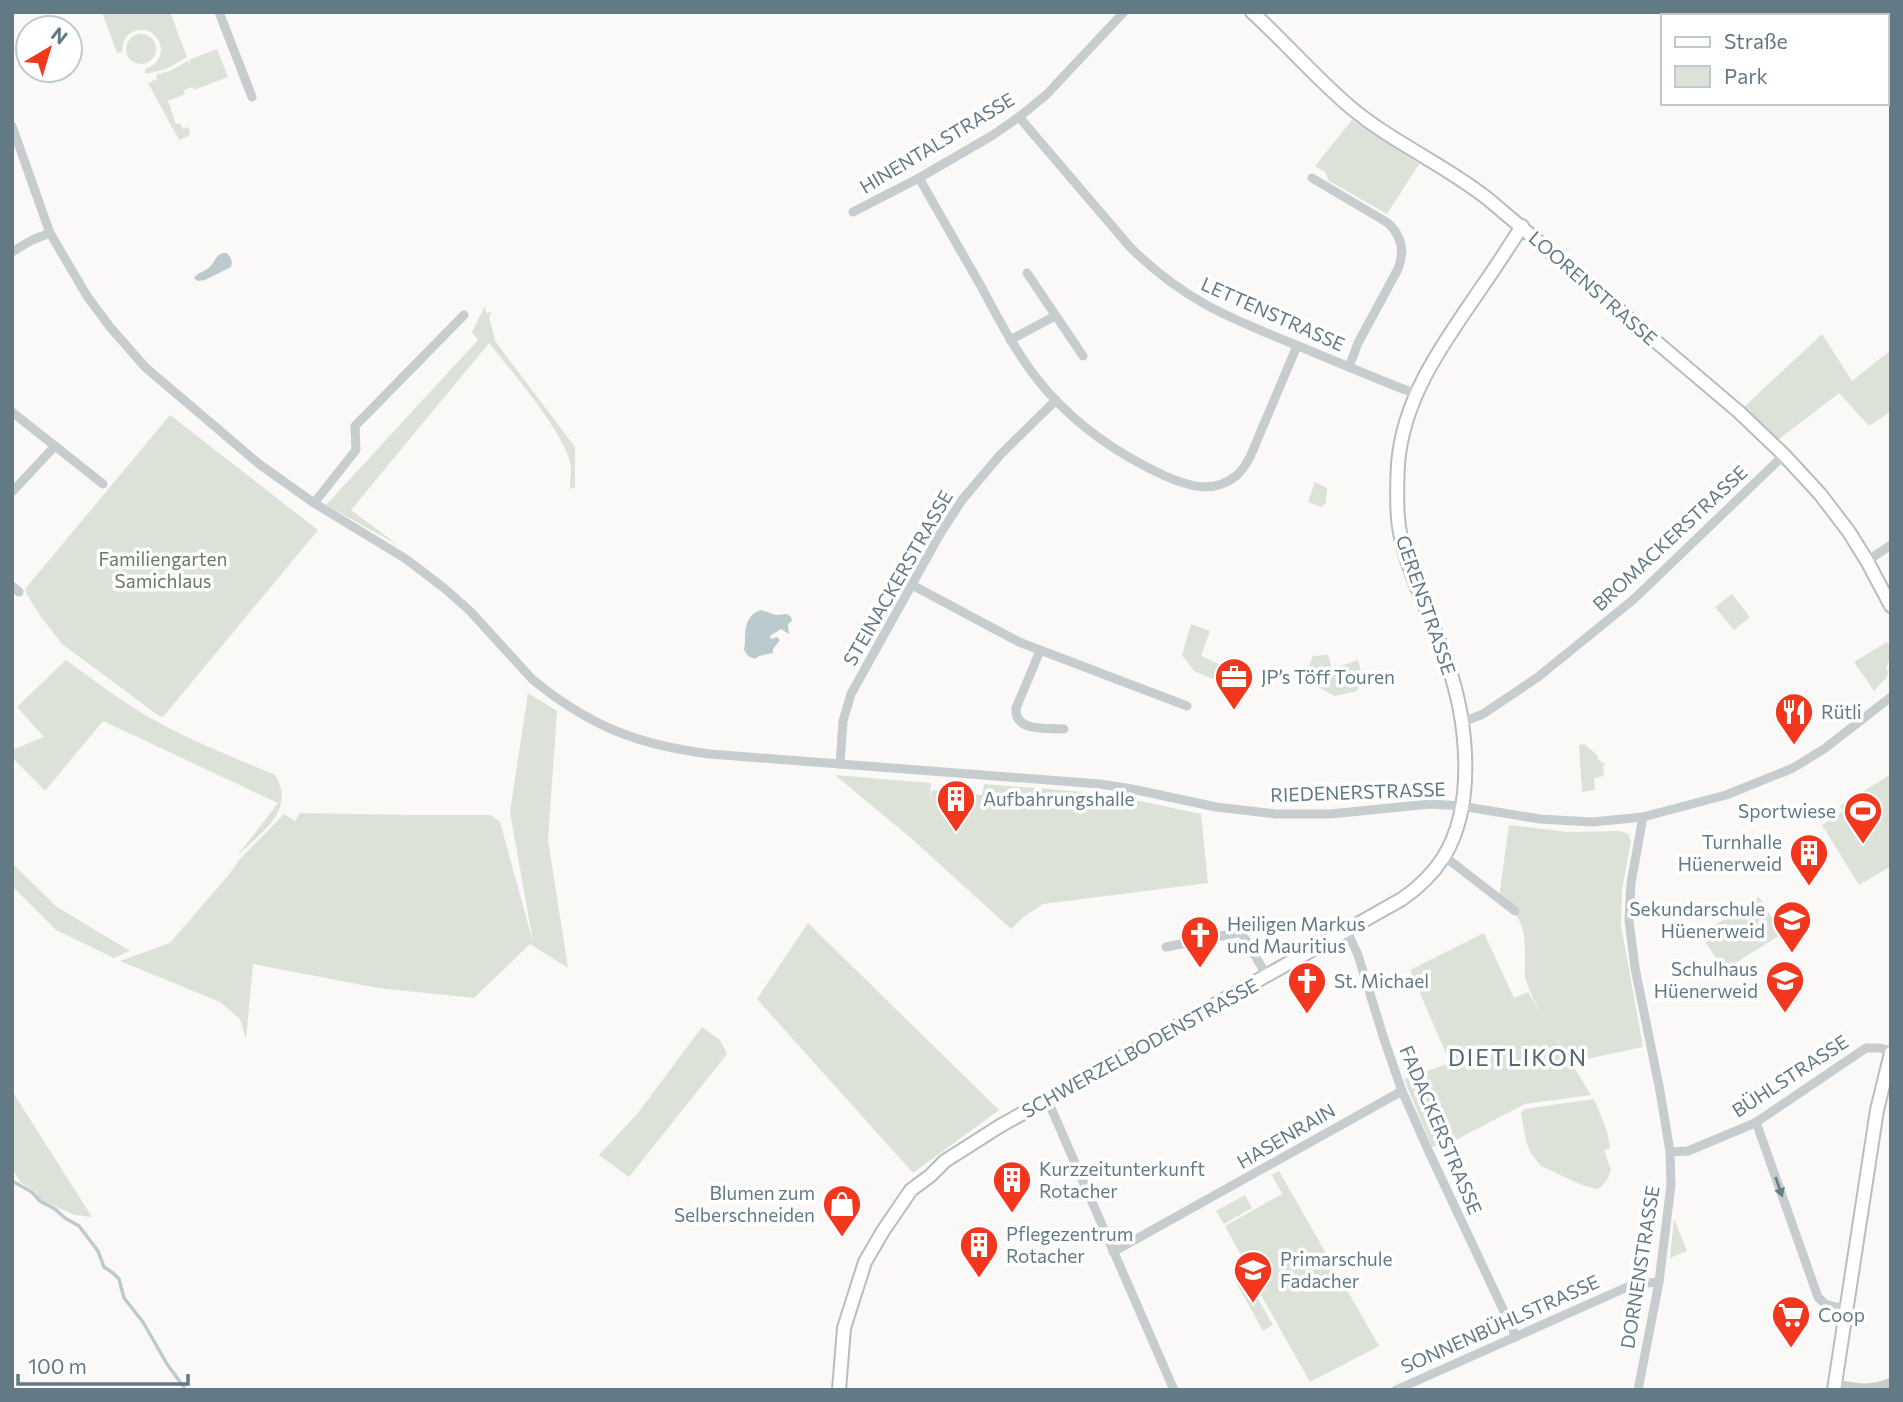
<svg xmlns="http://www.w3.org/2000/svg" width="1903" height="1402" viewBox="0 0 1903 1402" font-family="Commissioner,sans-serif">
<rect width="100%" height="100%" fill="#faf9f7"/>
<!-- green -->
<g fill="#dce2d8">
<path d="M102 12H170L187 57 166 69 145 74V69C177 58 155 18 131 33 124 37 122 44 122 52L117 53Z"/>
<circle cx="141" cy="49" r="15"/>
<polygon points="217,49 228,77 194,90 193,87 184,90 185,94 168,101 176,124 180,123 183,129 187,127 190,130 189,136 179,140 148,83 157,79 156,75 172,70 188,61 191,66 189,60"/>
<polygon points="1352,120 1419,164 1387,214 1329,181 1325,172 1315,166"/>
<path d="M485 306 486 313 492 312 489 316 495 341 575 447V487L570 489C570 482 571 474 571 467 567 435 511 371 489 343L351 510 398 545 326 505 478 340 472 332Z"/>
<polygon points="1822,334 1852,381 1891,350 1891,411 1869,426 1839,393 1778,440 1743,408"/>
<polygon points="170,415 318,530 163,717 159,716 62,644 41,617 27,595 25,589"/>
<polygon points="1315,482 1327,488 1326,503 1321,507 1308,502"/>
<polygon points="1732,594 1750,617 1734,630 1715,607"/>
<polygon points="1191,624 1210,631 1201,656 1219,664 1213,679 1194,671 1182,655"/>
<path d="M1887 642C1893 651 1890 659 1886 669L1889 671 1886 678 1874 691 1854 662Z"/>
<polygon points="1328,655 1332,669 1358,660 1363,679 1357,691 1335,696 1304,680 1313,656"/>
<path d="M66 660C98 683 130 708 165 726 201 745 238 759 275 775 297 811 260 833 237 856L278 803 103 721 45 791 12 757V750L44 737 17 707Z"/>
<polygon points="528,693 557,711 548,840 568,968 530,944 474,998 378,988 253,964 246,1039 240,1019 220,1002 120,961 170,943 231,872 239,860 284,814 295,821 300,813 414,815 491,815 500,822 533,942 510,812"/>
<polygon points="1584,744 1597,755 1598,760 1605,764 1603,767 1604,776 1594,778 1595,790 1582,792 1579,745"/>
<polygon points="1891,774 1891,866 1859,885 1822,825 1843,811 1840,806"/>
<polygon points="835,775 931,783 930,800 932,790 982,795 984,784 1084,792 1145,802 1201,814 1208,883 1043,904 1025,916 1011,929 912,839"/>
<path d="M1509 825 1568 832 1620 831 1628 834 1631 841 1622 890 1621 925 1643 1047 1572 1062C1556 1036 1536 1010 1526 981 1524 974 1525 967 1525 960 1525 928 1524 919 1499 898Z"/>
<polygon points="12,863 57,907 130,951 114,958 56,930 12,886"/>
<polygon points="1759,897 1782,934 1724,970 1700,934"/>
<polygon points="808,923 999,1110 913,1173 757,999"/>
<polygon points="1484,933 1514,998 1528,992 1591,1095 1525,1104 1440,1148 1436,1146 1432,1147 1404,1079 1450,1063 1410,970"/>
<polygon points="702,1027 720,1040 727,1054 629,1177 599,1155 638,1113"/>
<polygon points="12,1091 92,1217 75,1215 41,1200 35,1191 21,1183 12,1169"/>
<path d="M1594 1099 1607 1131 1610 1148 1604 1150 1611 1170C1608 1179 1605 1185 1597 1189L1582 1185 1541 1166 1530 1152 1526 1141 1521 1113 1524 1109Z"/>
<polygon points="1279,1171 1379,1346 1310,1382 1244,1265 1243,1259 1225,1226 1282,1194 1272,1175"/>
<polygon points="1245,1195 1252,1208 1224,1224 1216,1211"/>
<polygon points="1674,1219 1687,1251 1670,1258"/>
<polygon points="1245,1276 1273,1325 1263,1331 1237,1284 1239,1279"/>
</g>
<!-- water -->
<g fill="#bbcbcd">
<path d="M222 253H227C231 258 233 261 231 267L205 280 198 281 194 278C198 272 202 273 207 269 214 265 214 257 222 253Z"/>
<path d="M761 610 776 615 787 614 791 617 792 621 788 624 789 634 781 629 770 636 771 639 777 637 780 640 773 649V653L759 656 755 659C751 657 748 657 746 653 742 648 745 648 745 642 745 628 746 615 761 610Z"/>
</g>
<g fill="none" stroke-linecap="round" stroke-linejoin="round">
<!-- stream -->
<polyline stroke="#bbcbcd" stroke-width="3.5" points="12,1181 32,1192 40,1201 55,1209 65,1218 79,1226 98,1251 104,1267 113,1273 119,1279 124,1298 143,1322 167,1364 186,1390"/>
<!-- secondary casing -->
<g stroke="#b6bec2" stroke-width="16">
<g id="secondary">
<path d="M1252 12C1285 42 1315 77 1349 106 1391 142 1444 164 1488 199L1739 412 1784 455 1820 494 1849 532 1867 561 1891 606"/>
<path d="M839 1390 844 1328 865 1262 883 1231 911 1190 930 1176 945 1161 1000 1126 1402 899C1418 888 1432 875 1443 858 1477 804 1467 719 1447 662 1432 617 1407 575 1399 527 1396 507 1397 485 1398 464 1403 400 1440 348 1475 297 1491 274 1507 250 1522 226"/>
<polyline points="1834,1390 1877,1110 1891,1053"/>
</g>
</g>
<!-- street -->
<g stroke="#c7cccf" stroke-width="9">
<polyline points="219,12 252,97"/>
<path d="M1019 117 1130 247C1184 301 1232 319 1301 347 1339 363 1377 379 1416 394"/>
<path d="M12 126 50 233 87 296 110 327 145 367 259 464 314 503 406 559 444 588 470 611 532 679C589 726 638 745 710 754L1100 784 1132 789 1216 807 1276 814H1330L1430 804 1461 806 1540 819 1592 822 1643 817 1726 795 1793 768 1824 749 1891 697"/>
<path d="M919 178C940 214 961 251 982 288 1001 324 1020 360 1047 391 1079 427 1120 455 1163 475 1187 486 1214 495 1237 475 1251 462 1256 441 1264 424 1275 398 1286 372 1297 346"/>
<path d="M1312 178 1388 223C1402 236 1405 251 1398 269L1358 343 1349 367"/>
<polyline points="853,212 919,178 993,135 1019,117 1046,95 1124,12"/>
<polyline points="12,252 32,240 50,233"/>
<polyline points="1027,273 1083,356"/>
<polyline points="1010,340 1055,316"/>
<polyline points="12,412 103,484"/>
<polyline points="12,492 55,446"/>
<polyline points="314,503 356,450 355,426 464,315"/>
<polyline points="1867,561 1891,545"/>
<polyline points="912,585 1019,642 1187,706"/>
<polyline points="12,586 19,592"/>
<path d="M1040 651 1016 708C1014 732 1047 728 1064 729"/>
<polyline points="1463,722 1483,714 1538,677 1634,599 1784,455"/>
<polyline points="840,764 843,721 851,694 940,534 962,500 1000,455 1056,400"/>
<polyline points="1444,856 1515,911"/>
<polyline points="1347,931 1358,955 1384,1039 1402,1091 1429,1152 1516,1337"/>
<polyline points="1166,947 1241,932 1267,976"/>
<polyline points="1048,1101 1174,1390"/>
<polyline points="1756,1122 1818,1297 1825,1304 1847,1310"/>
<polyline points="1670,1152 1688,1151 1755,1123 1866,1048 1880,1048 1891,1051"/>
<polyline points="1113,1252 1402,1091"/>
<path d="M1835 1384C1855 1388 1872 1391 1891 1382"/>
<polyline points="1396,1390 1634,1284 1659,1282"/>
<polyline points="1638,1390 1659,1282 1671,1185 1670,1152 1660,1091 1635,968 1629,920 1631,883 1643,817"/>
</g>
<!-- secondary -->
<use href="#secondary" stroke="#fff" stroke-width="12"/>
</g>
<!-- one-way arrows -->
<defs><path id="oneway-solid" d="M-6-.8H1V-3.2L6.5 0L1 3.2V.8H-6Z" transform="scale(1.75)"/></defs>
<use fill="#677e89" href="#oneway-solid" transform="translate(1779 1187) rotate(71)"/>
<!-- icons -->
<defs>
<g id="office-pin" transform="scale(2.0125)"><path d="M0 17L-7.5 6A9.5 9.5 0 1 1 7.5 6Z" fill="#f3361e" stroke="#fff"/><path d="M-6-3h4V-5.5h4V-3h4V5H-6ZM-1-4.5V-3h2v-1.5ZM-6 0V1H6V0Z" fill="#fff"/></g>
<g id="restaurant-pin" transform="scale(2.0125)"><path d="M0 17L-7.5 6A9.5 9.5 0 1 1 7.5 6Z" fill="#f3361e" stroke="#fff"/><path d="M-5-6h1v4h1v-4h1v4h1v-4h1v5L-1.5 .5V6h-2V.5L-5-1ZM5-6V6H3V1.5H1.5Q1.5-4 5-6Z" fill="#fff"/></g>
<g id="building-pin" transform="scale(2.0125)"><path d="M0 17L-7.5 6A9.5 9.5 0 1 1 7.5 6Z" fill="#f3361e" stroke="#fff"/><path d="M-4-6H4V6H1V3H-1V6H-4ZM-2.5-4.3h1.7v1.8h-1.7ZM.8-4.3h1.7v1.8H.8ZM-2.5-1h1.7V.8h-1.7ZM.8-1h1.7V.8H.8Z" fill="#fff"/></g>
<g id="stadium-pin" transform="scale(2.0125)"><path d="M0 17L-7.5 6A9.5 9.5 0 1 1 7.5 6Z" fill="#f3361e" stroke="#fff"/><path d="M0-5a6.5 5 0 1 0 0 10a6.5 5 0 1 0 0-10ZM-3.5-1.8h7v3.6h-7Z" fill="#fff"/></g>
<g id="school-pin" transform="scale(2.0125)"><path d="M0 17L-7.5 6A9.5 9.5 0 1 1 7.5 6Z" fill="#f3361e" stroke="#fff"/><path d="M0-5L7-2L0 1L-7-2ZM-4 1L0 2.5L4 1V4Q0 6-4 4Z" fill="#fff"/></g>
<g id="church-pin" transform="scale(2.0125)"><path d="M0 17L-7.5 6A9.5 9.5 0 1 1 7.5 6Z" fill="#f3361e" stroke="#fff"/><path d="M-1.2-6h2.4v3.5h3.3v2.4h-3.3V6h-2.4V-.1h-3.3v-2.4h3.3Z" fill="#fff"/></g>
<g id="shop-pin" transform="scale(2.0125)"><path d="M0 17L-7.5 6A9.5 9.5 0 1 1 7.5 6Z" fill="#f3361e" stroke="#fff"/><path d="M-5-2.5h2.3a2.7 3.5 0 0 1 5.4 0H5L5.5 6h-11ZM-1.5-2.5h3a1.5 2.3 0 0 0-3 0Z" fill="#fff"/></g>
<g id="supermarket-pin" transform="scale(2.0125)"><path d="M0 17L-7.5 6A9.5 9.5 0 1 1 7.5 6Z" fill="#f3361e" stroke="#fff"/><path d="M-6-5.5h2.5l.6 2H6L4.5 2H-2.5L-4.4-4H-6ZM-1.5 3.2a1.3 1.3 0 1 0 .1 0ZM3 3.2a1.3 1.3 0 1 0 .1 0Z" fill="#fff"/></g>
</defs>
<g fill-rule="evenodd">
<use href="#office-pin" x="1234" y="677"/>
<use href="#restaurant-pin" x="1794" y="712"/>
<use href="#building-pin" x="956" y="799"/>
<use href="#stadium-pin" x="1863" y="811"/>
<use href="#building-pin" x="1809" y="853"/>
<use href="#school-pin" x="1792" y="920"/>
<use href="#church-pin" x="1200" y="935"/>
<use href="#school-pin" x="1785" y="980"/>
<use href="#church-pin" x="1307" y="981"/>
<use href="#building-pin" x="1012" y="1180"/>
<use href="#shop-pin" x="842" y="1204"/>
<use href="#building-pin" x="979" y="1245"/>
<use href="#school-pin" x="1253" y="1270"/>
<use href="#supermarket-pin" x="1791" y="1315"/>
</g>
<g text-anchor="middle" stroke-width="7" stroke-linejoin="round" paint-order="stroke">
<!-- street labels -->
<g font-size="19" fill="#627a85" stroke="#fff">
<text transform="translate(937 143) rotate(-31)" y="7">HINENTALSTRASSE</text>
<text transform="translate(1593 288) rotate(41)" y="7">LOORENSTRASSE</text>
<text transform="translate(1273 314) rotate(24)" y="7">LETTENSTRASSE</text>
<text transform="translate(1670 538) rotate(-43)" y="7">BROMACKERSTRASSE</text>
<text transform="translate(898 578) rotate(-60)" y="7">STEINACKERSTRASSE</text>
<text transform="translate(1426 605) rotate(71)" y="7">GERENSTRASSE</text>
<text transform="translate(1358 792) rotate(-2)" y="7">RIEDENERSTRASSE</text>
<text transform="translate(1140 1048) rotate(-29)" y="7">SCHWERZELBODENSTRASSE</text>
<text transform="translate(1790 1076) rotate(-33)" y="7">BÜHLSTRASSE</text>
<text transform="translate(1441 1130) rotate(67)" y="7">FADACKERSTRASSE</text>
<text transform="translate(1286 1136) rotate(-30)" y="7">HASENRAIN</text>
<text transform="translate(1640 1267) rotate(-81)" y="7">DORNENSTRASSE</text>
<text transform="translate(1500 1324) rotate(-24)" y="7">SONNENBÜHLSTRASSE</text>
</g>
<!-- park labels -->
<g font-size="19" fill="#697b61" stroke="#fff">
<text x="163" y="566">Familiengarten<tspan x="163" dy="22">Samichlaus</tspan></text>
</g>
<!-- poi labels -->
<g font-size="19" fill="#627a85" stroke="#fff" text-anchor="start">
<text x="1261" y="684">JP’s Töff Touren</text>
<text x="1821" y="719">Rütli</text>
<text x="983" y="806">Aufbahrungshalle</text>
<text x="1836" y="818" text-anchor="end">Sportwiese</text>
<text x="1782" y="849" text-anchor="end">Turnhalle<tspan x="1782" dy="22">Hüenerweid</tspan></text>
<text x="1765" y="916" text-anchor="end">Sekundarschule<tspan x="1765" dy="22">Hüenerweid</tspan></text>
<text x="1227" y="931">Heiligen Markus<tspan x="1227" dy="22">und Mauritius</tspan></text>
<text x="1758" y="976" text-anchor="end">Schulhaus<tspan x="1758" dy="22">Hüenerweid</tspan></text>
<text x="1334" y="988">St. Michael</text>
<text x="1039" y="1176">Kurzzeitunterkunft<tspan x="1039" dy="22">Rotacher</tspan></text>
<text x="815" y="1200" text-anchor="end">Blumen zum<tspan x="815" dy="22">Selberschneiden</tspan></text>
<text x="1006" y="1241">Pflegezentrum<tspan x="1006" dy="22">Rotacher</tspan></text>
<text x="1280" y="1266">Primarschule<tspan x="1280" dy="22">Fadacher</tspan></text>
<text x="1818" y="1322">Coop</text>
</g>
<!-- quarter labels -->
<g font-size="23" letter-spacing="2" fill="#55676f" stroke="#fff">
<text x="1518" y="1066">DIETLIKON</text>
</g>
</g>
<!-- border -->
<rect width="1903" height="1402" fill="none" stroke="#627a85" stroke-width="28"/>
<!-- legend -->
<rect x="1661" y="14" width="228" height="91" fill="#ffffff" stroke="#c0cace" stroke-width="2"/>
<rect x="1675" y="37" width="35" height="10" fill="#ffffff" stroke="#c0cace" stroke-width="2"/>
<text x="1724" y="49" font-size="21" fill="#627a85">Straße</text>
<rect x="1675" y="66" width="35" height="21" fill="#dce2d8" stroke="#c0cace" stroke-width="2"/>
<text x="1724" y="84" font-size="21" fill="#627a85">Park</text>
<!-- north arrow -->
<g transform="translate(49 49) rotate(38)"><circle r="33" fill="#ffffff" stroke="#c0cace" stroke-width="2"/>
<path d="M0-5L12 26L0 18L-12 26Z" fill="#f3361e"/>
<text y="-10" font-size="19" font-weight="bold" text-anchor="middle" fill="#627a85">N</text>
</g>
<!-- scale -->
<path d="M18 1374v10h170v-10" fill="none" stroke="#627a85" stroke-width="3.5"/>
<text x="28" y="1374" font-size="21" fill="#627a85" stroke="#ffffff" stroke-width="5" paint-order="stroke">100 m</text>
</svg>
